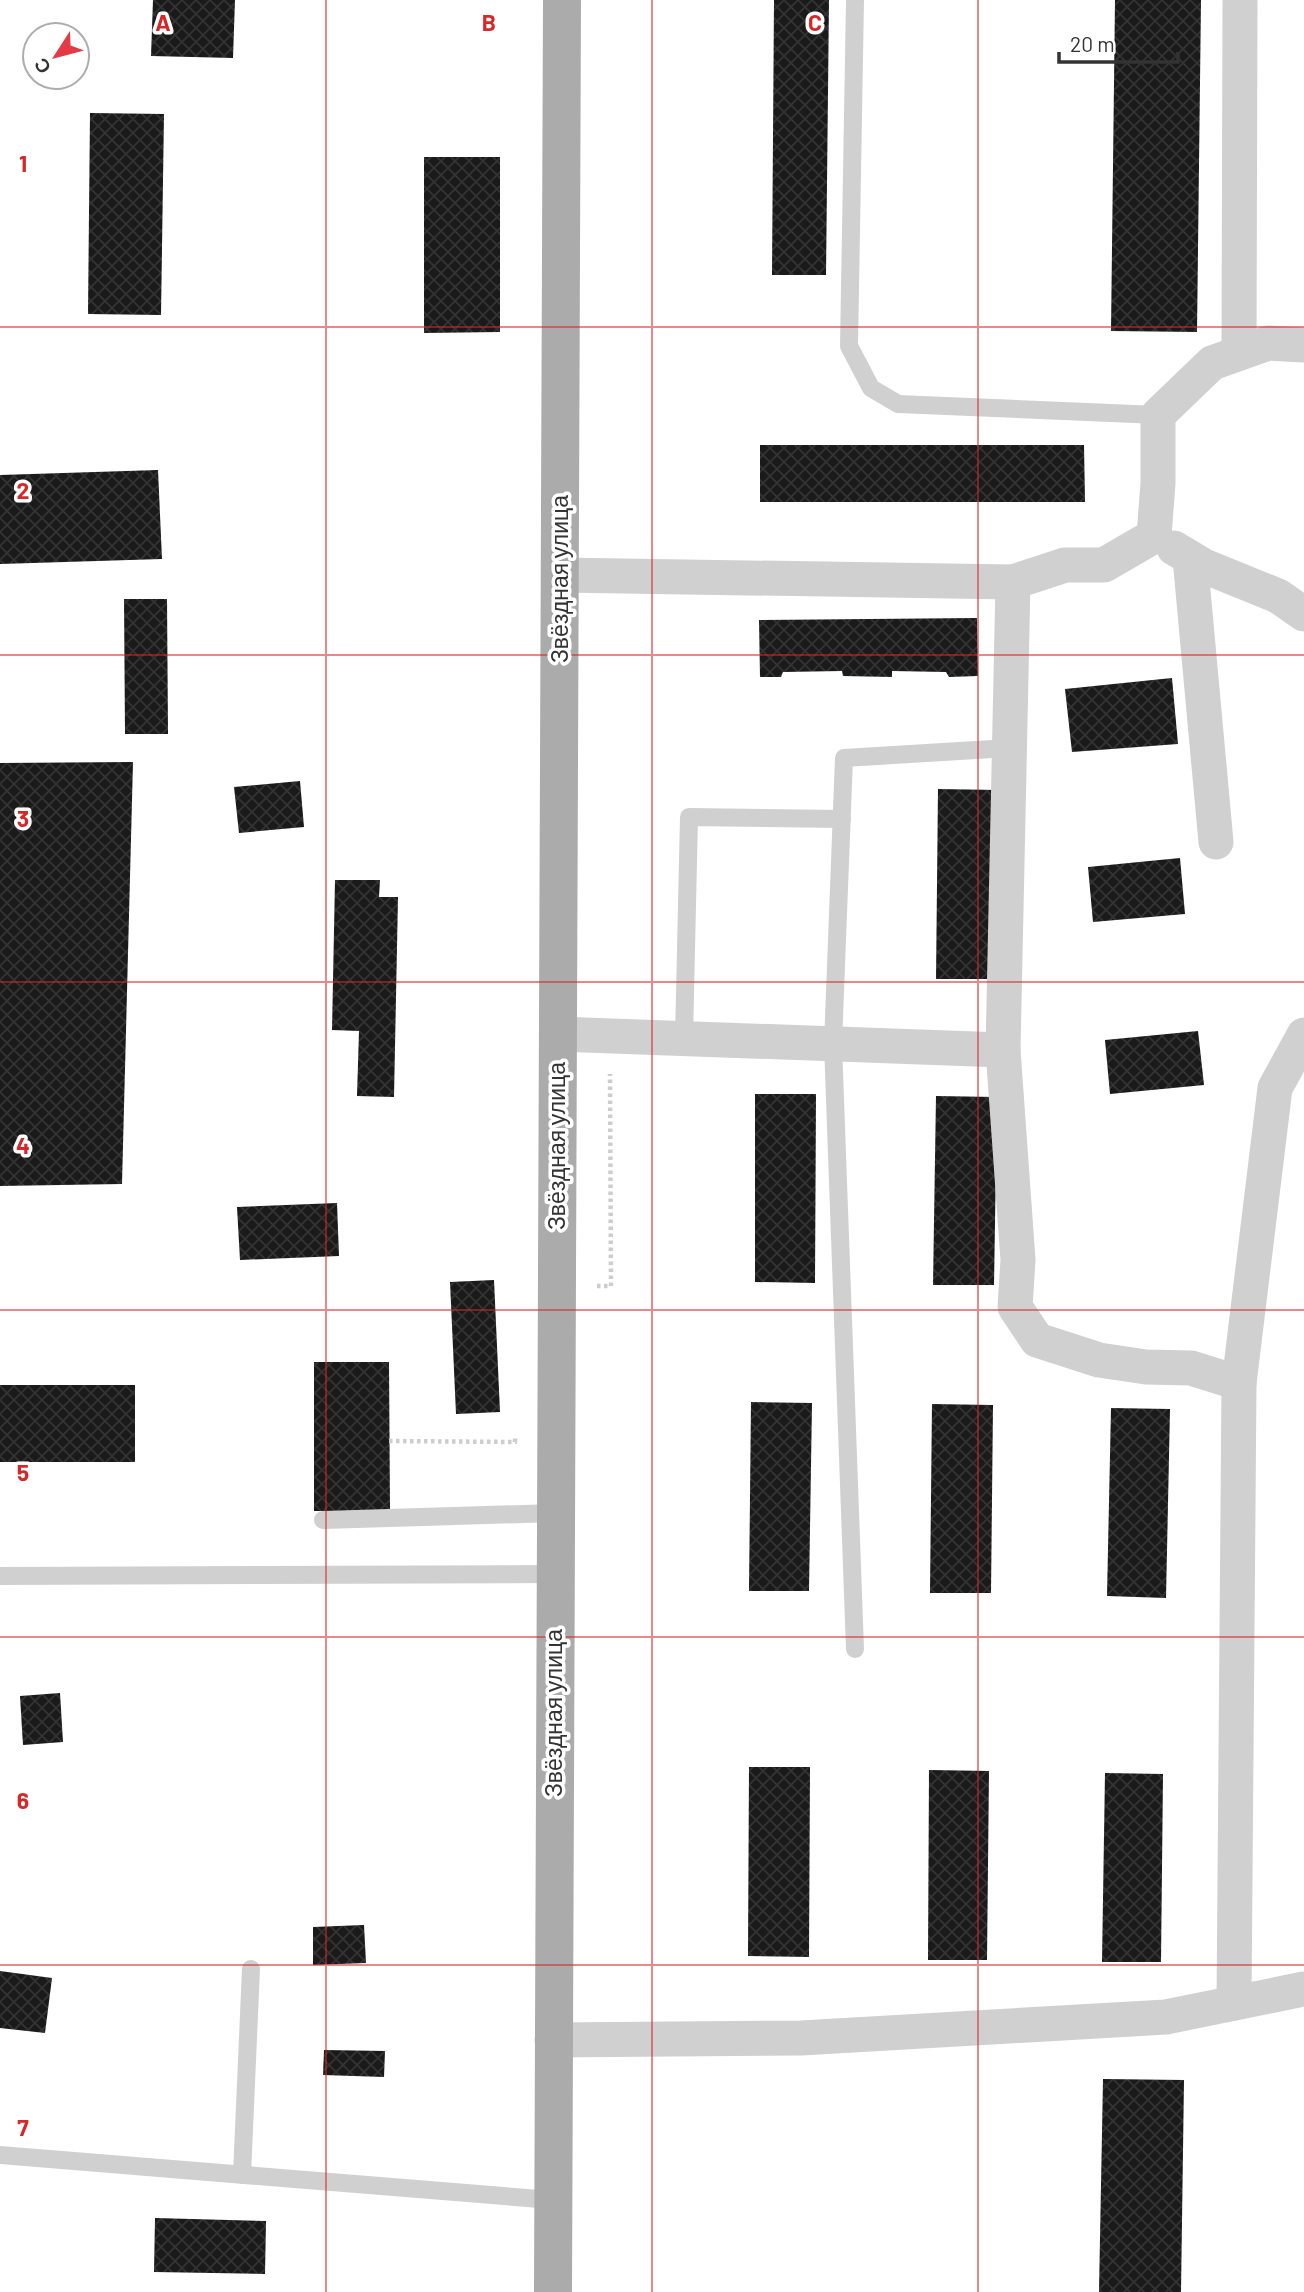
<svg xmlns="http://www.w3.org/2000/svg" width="1304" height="2292" viewBox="0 0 1304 2292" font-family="Barlow,sans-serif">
<defs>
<pattern id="building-cross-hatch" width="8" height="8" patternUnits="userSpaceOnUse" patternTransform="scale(1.75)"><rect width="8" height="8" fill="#1a1a1a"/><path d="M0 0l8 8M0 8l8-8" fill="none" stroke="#333"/></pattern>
</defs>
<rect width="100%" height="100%" fill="#fff"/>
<!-- building -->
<g fill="url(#building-cross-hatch)">
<polygon points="153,0 235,0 233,58 151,56"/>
<polygon points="774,0 829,0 826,275 772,275"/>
<polygon points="1115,0 1201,0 1197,332 1111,331"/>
<polygon points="90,113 164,114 161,315 88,314"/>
<polygon points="424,157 500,157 500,332 424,333"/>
<polygon points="760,445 1084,445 1085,502 760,502"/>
<polygon points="158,470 162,559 0,564 0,475"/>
<polygon points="124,599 167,599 168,734 125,734"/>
<polygon points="977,618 978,676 949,677 946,672 892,671 892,677 843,676 842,671 783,672 781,677 760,677 759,620"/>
<polygon points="1172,678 1178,744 1072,752 1065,689"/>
<polygon points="133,762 122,1184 0,1186 0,763"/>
<polygon points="300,781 304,827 239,833 234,787"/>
<polygon points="938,789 999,790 997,979 936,979"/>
<polygon points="1180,858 1185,914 1093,922 1088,867"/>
<polygon points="335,880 380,880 379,897 398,897 394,1097 357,1096 359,1031 332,1030"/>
<polygon points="1198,1031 1204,1085 1110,1094 1105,1040"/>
<polygon points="755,1094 816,1094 815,1283 755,1282"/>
<polygon points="936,1096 997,1097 994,1285 933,1285"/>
<polygon points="337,1203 339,1256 240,1260 237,1207"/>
<polygon points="494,1280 500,1412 456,1414 450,1282"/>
<polygon points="314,1362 389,1362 390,1511 314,1511"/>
<rect x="0" y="1385" width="135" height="77"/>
<polygon points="751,1402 812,1403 809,1591 749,1591"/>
<polygon points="932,1404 993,1405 991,1593 930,1593"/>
<polygon points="1111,1408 1170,1409 1166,1598 1107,1596"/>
<polygon points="60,1693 63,1742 23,1745 20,1696"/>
<polygon points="749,1767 810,1767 809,1957 748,1956"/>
<polygon points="929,1770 989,1771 987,1960 928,1960"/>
<polygon points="1105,1773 1163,1774 1161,1962 1102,1962"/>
<polygon points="364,1925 366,1963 313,1965 313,1927"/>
<polygon points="0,1971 52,1978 45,2033 0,2028"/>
<polygon points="324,2050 385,2051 384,2077 323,2075"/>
<polygon points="1103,2079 1184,2080 1181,2292 1099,2292"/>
<polygon points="155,2218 266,2221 265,2274 154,2272"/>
</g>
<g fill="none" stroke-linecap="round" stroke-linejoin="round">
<!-- path -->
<g stroke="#cdcdcd" stroke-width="4.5" stroke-dasharray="3.5 3.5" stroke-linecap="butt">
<polyline points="597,1286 611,1286 610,1074"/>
<polyline points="389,1441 515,1442 515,1438"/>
</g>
<!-- lane -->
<g stroke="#d0d0d0" stroke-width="18">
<polyline points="855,0 849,346 871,388 898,404 1158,415"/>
<polyline points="684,1038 689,817 842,819"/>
<polyline points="323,1520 555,1513"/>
<polyline points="0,1576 554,1574"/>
<polyline points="855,1649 833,1044 844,758 1009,748"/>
<polyline points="0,2155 552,2200"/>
<polyline points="242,2175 251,1969"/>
</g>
<!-- street -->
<g stroke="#d0d0d0" stroke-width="35">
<polyline points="1239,353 1240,0"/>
<polyline points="1174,548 1204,566 1278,596 1304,614"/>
<polyline points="1190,558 1216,842"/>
<polyline points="560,575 1013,582 1003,1050"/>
<polyline points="1013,582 1065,565 1104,565 1154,536 1158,483 1158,415 1212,363 1268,343 1304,345"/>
<polyline points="557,1034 1003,1050 1018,1260 1015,1307 1037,1340 1099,1360 1146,1367 1191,1368 1239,1383 1234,2003"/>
<polyline points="1239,1383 1275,1088 1304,1035"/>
<polyline points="552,2040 801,2038 1166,2017 1304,1989"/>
</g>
<!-- primary -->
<polyline stroke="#ababab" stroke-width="38" points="553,2292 562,0"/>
</g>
<!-- grid -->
<path fill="none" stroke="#d62828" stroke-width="2" stroke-opacity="0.55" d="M326 0V2292M652 0V2292M978 0V2292M0 327H1304M0 655H1304M0 982H1304M0 1310H1304M0 1637H1304M0 1965H1304"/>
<g text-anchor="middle" stroke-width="7" stroke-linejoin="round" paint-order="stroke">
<!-- street labels -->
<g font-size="23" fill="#333" stroke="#fff">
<text transform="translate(560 579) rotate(-90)" y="8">Звёздная улица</text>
<text transform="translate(557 1146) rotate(-90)" y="8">Звёздная улица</text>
<text transform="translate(554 1713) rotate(-90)" y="8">Звёздная улица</text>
</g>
</g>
<g font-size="23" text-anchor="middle" font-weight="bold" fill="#d62828" stroke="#fff" stroke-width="7" stroke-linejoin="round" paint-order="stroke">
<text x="163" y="31">A</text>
<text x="489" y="31">B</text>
<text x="815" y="31">C</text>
<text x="23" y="172">1</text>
<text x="23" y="499">2</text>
<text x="23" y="827">3</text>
<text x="23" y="1154">4</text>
<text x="23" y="1481">5</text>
<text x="23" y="1809">6</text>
<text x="23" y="2136">7</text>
</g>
<!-- north arrow -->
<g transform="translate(56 56) rotate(234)"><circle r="33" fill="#ffffff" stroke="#adadad" stroke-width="2"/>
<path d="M0-5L12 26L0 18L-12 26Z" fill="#e63946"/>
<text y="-10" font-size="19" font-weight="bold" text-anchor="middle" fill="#333333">С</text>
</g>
<!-- scale -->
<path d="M1059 52v10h119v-10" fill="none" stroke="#333333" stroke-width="3.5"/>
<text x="1070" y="52" font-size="21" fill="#333333" stroke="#ffffff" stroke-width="5" paint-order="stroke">20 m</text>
</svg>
